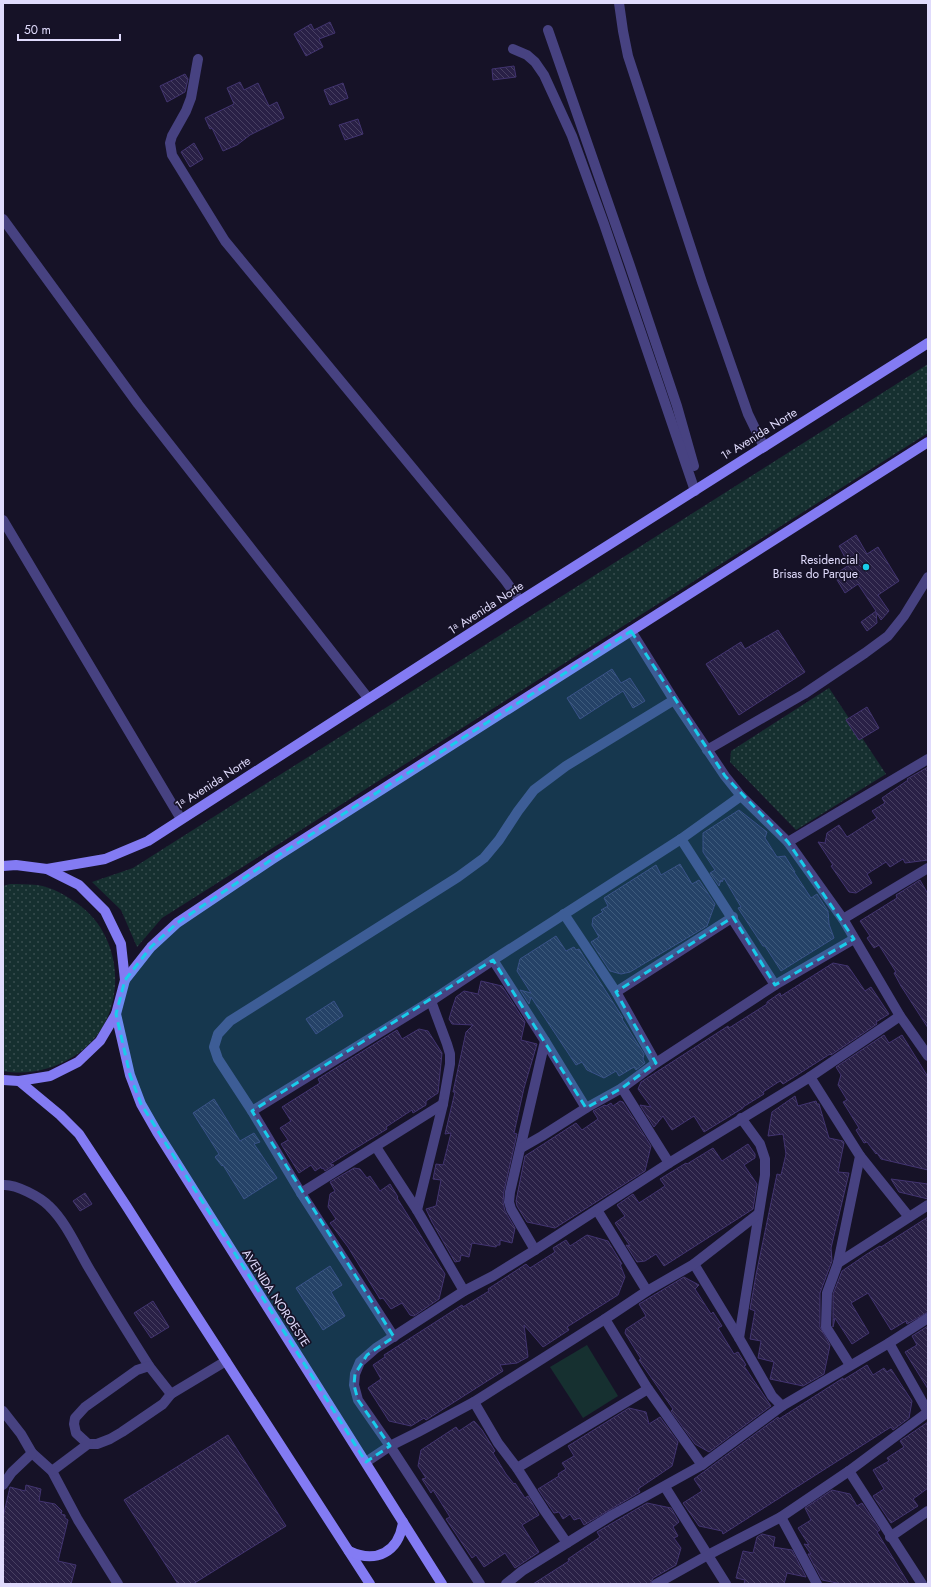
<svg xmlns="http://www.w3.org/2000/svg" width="931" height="1587" viewBox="0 0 931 1587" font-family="Jost,sans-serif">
<defs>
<pattern id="park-dots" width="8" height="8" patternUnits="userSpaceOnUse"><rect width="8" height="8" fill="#163030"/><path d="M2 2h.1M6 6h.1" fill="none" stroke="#384d4f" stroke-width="1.8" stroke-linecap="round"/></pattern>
<pattern id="building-back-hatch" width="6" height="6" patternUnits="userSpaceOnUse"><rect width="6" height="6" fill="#292046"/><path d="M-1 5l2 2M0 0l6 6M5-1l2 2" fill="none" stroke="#484062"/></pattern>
</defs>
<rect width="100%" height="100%" fill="#161227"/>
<!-- park -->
<g fill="url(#park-dots)">
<polygon points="928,364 928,433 162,918 137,947 121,910 92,882 133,868"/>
<polygon points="829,688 886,774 796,830 730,762 731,751"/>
<path d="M10 884C19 884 28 884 37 885 52 887 67 896 78 904 113 929 124 977 108 1016 92 1056 44 1079 3 1071V886Z"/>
</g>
<!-- garden -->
<polygon fill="#163030" points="587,1345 618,1396 583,1418 550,1367"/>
<!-- building -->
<g fill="url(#building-back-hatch)" stroke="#423470">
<polygon points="330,22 335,33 319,39 323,47 306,56 294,34 311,24 314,30"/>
<polygon points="514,66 516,77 493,80 492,69"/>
<polygon points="185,74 188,79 185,92 167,102 160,86"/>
<polygon points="240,82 244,90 258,83 269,106 277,102 284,118 250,135 237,145 223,151 212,128 210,129 205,118 234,104 227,88"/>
<polygon points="343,83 348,98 330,105 324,90"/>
<polygon points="358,119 363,134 345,140 339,125"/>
<polygon points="194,143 203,159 190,167 181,152"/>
<polygon points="856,535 867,554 878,547 899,581 878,595 889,611 881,620 876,612 877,623 867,631 861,622 876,611 858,584 845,593 834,575 849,565 839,546"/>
<polygon points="778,630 805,672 739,715 706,664 741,642 745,649"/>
<polygon points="612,669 621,683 630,678 645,701 633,708 623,691 580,719 567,698"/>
<polygon points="867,707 879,728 859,740 846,720"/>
<polygon points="928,767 928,860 905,863 903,859 890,867 886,862 867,874 872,883 856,893 849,892 831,866 833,865 818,842 825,843 827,833 839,825 847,837 877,818 872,811 885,803 882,798 908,780 907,779"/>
<polygon points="739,810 767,832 765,838 777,857 785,856 795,872 794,872 811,898 817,894 828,911 829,924 834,938 781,971 765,946 763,946 738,908 741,907 724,878 722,882 721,880 719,886 710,873 715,870 703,852 703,833"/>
<polygon points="680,864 692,884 699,880 715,904 707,926 630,972 621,974 610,971 591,942 599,937 592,925 593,918 603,912 601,910 608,906 604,898 656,865 661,875"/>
<polygon points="920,880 928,894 928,1028 901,986 894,973 896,972 879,945 874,948 867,938 870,936 860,921 897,898 896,895"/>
<polygon points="556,936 566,951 574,947 576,950 579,949 623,1018 622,1019 644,1054 643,1059 645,1063 636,1070 634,1067 619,1076 616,1071 604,1078 587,1070 582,1062 576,1065 531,997 529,1004 520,990 531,993 517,971 520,959"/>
<polygon points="833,963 848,966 865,991 871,987 889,1014 876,1022 877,1024 831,1055 830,1054 783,1084 780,1081 763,1092 764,1094 743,1107 743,1108 704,1132 694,1116 672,1130 663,1116 654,1127 640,1105 651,1107 638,1089 641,1082 728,1026 729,1028 767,1004 767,1002 780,993 781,996"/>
<polygon points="481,981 502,986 525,1022 521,1040 537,1044 524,1088 514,1133 517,1134 504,1191 503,1202 505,1211 515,1228 512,1243 500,1240 500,1245 497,1245 496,1247 472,1243 469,1257 461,1255 460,1261 455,1262 432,1222 426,1209 436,1206 441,1180 433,1179 436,1164 443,1165 451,1133 445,1134 455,1092 453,1092 466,1032 473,1025 452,1024 449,1019 452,1009 456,997 464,991 478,994"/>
<polygon points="334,1001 343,1016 316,1034 306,1019"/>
<polygon points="419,1029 428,1031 442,1053 438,1093 426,1101 426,1105 413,1113 412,1110 386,1127 387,1129 330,1164 334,1165 325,1171 323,1168 322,1169 321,1167 315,1171 311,1165 299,1173 281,1144 288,1140 280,1128 291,1121 282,1107 320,1083 318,1079 397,1030 402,1039"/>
<polygon points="884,1035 889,1043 902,1035 928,1077 928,1170 881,1159 877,1153 876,1154 867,1142 864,1143 856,1130 859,1128 843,1102 847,1100 838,1085 841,1075 836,1067"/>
<polygon points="795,1096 798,1106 816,1101 817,1104 819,1104 829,1138 843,1141 844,1143 838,1172 849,1173 831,1248 832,1261 820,1293 820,1327 830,1345 824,1374 803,1386 770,1379 774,1362 758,1358 761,1341 750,1339 755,1311 750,1309 756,1275 777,1174 781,1175 786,1154 783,1134 768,1136 772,1112"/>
<polygon points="214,1099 240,1141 254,1133 260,1142 254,1144 277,1178 244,1199 223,1165 222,1166 215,1157 219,1154 193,1113"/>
<polygon points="620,1101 623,1102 651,1146 645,1171 555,1228 527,1222 517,1206 516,1201 525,1156 576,1123 582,1130 598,1119 593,1111 605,1105 606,1106 611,1103 613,1106"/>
<polygon points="748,1144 755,1154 755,1158 744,1165 757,1184 753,1209 664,1266 656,1254 645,1261 637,1262 626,1245 630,1246 615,1223 625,1216 617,1205 633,1194 639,1203 665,1186 660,1179 686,1163 687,1164 713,1148 722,1161"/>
<polygon points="354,1168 360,1169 367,1178 370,1176 380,1191 390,1184 398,1197 397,1198 445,1274 439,1299 414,1316 410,1315 402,1303 391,1309 383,1298 380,1299 348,1247 330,1223 336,1219 328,1207 330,1194 335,1191 330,1182"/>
<polygon points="891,1179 928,1184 928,1199 899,1192"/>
<polygon points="85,1193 92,1204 80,1211 73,1201"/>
<polygon points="928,1217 928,1312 907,1324 906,1321 891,1330 868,1293 851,1303 869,1333 852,1344 835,1318 833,1327 833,1294 842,1271 867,1254 880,1246 881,1247"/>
<polygon points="587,1235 608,1241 622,1264 620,1264 625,1277 618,1295 567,1327 569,1330 543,1347 524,1325 528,1357 517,1363 500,1365 503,1371 426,1420 424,1418 411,1426 389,1421 368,1388 381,1379 373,1365 385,1357 384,1355 437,1321 462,1305 463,1307 489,1291 488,1289 526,1264 530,1268 555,1252 553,1248 566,1240 570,1246"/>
<polygon points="330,1266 342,1285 331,1292 345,1316 323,1330 296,1288"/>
<polygon points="684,1277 699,1285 695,1289 711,1314 713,1312 722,1326 718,1328 734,1354 738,1352 746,1365 744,1366 771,1406 709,1452 695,1444 671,1411 673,1409 639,1360 641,1359 625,1333 626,1329 646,1316 639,1304"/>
<polygon points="153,1301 169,1327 151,1338 134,1313"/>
<polygon points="928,1326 928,1389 905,1352 917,1345 912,1336"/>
<polygon points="867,1365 873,1375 884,1368 887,1372 891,1369 912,1401 909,1418 893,1430 891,1427 723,1534 722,1531 699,1526 683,1503 702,1491 694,1479 778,1417 779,1419 843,1378 843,1380"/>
<polygon points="629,1408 646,1412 649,1424 660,1417 678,1442 672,1466 638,1489 640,1492 584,1525 580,1518 574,1520 570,1514 563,1519 559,1512 554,1513 538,1489 559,1476 558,1474 566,1469 562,1463 574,1456 568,1446"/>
<polygon points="474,1421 482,1430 495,1451 493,1453 506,1474 514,1484 515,1483 525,1498 528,1496 539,1515 522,1525 539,1552 515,1568 505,1553 484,1567 476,1555 472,1558 446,1519 450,1517 433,1490 431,1493 422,1479 426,1478 418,1466 421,1450 456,1427 459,1431"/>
<polygon points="928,1422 928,1488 913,1499 918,1506 891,1523 873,1496 884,1489 873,1470 889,1461 887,1458 904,1447 900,1441"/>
<polygon points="228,1435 286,1526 193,1584 178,1584 124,1500"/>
<polygon points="26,1485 41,1489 39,1501 55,1504 62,1511 61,1514 65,1515 65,1518 68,1520 58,1561 76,1565 71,1584 3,1584 3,1517 10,1487 25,1491"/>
<polygon points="832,1490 850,1494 857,1506 862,1503 880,1530 877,1532 909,1584 842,1584 822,1580 808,1554 811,1554 804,1544 809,1545 798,1528 811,1520 805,1508"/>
<polygon points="647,1503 671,1508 679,1522 673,1527 678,1536 674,1538 681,1548 676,1565 653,1578 650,1584 533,1584 569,1561 568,1559 600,1537 597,1532"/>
<polygon points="762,1534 775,1537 773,1547 792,1550 806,1577 787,1573 784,1584 744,1584 745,1580 736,1578 743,1551 753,1553 757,1537"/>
</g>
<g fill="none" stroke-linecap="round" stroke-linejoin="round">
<!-- street -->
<g stroke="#474281" stroke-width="10">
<polyline points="619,3 623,31 628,56 702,282 748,414 764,447"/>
<polyline points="548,30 629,263 677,406 694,466"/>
<polyline points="513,49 527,55 535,62 544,75 572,136 604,224 695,491"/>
<polyline points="198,59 191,98 186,111 172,136 170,143 172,155 225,241 505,580 520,601"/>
<polyline points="3,219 138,404 368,698"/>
<polyline points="3,520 181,819"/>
<polyline points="631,631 674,700 725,776 741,796 788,842 843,919 900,1016 928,1056"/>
<polyline points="707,750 804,694 865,653 888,636 904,616 928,577"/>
<polyline points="681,839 775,985"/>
<polyline points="788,842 928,759"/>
<polyline points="564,914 616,992 656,1063"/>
<polyline points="843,919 928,868"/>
<polyline points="493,960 545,1041 510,1192 509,1202 511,1209 535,1250"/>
<polyline points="616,992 733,917"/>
<polyline points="431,1001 447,1044 450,1054 450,1064 443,1104 417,1210 464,1291"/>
<polyline points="545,1041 586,1108"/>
<polyline points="810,1077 860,1156 838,1263 827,1293 826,1327 850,1365"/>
<polyline points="622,1088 669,1163"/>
<polyline points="252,1111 431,1001 493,960 681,839 741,796"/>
<polyline points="376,1147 417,1210"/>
<polyline points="521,1148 542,1136 586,1108 622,1088 656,1063 775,985 854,939"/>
<polyline points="860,1156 909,1217"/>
<path d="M3 1185C16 1184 40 1197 49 1206 68 1224 79 1253 93 1275 111 1306 130 1336 149 1366"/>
<polyline points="301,1193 443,1104"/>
<polyline points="597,1210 647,1291"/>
<polyline points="838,1263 928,1205"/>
<polyline points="694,1264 739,1338 772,1396 782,1406"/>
<polyline points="605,1319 648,1389 702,1465"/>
<polyline points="394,1337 301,1193 252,1111 218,1059 214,1047 218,1034 230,1021 458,877 484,858 499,840 518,811 534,790 566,766 674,700"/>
<polyline points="739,1338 765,1175 765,1159 760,1144 741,1118"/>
<polyline points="889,1343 928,1412"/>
<polygon points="149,1366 171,1394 163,1404 122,1432 110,1439 97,1444 88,1444 76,1433 74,1424 75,1418 85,1407 137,1370"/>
<polyline points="171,1394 226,1361"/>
<polyline points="474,1402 498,1443 517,1468 544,1510 567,1543"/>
<polyline points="3,1411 21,1434 32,1453 52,1471 78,1520 118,1584"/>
<polyline points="366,1462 390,1446 418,1432 474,1402 605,1319 647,1291 694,1264 757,1215"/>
<polyline points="517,1468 648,1389"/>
<polyline points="52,1471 88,1444"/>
<polyline points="849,1471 922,1584"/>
<polyline points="3,1485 12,1472 32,1453"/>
<polyline points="665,1487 726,1584"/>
<polyline points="781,1517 817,1584"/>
<polyline points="890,1537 928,1511"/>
<polyline points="480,1584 390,1446 358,1400 354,1385 355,1374 360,1362 376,1348 464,1291 493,1276 535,1250 669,1163 810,1077 900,1016"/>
<polyline points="506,1584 522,1571 612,1515 702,1465 782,1406 889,1343 928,1318"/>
<polyline points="656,1584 708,1555 781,1517 849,1471 928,1412"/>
</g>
<!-- secondary -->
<g stroke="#837bf3" stroke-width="10">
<polyline points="3,866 16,865 47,869 79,885 105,911 121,944 125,980 116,1014 100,1041 78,1062 50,1076 19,1081 3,1080"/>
<polyline points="47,869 105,859 148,841 520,601 928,343"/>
<polyline points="125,980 151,947 177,923 271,860 928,442"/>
<polyline points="116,1014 130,1075 141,1104 157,1132 442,1584"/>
<polyline points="19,1081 60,1115 79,1134 127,1207 178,1287 370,1584"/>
<path d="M349 1551C376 1564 399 1552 403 1522"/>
</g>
</g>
<!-- marked area -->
<path fill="#19ccea" fill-opacity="0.2" stroke="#19ccea" stroke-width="3" stroke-dasharray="8 5" stroke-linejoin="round" d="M631 631 725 776 788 842 854 939 775 985 733 917 616 992 656 1063 622 1088 586 1108 493 960 252 1111 394 1337 367 1355 355 1374 354 1385 358 1400 390 1446 366 1462 141 1104 130 1075 116 1014 125 980 151 947 177 923 271 860Z"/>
<!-- markers -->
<circle fill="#19ccea" stroke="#161227" stroke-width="1.5" cx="866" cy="567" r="4"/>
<g text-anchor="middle" stroke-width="3.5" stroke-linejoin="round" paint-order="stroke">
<!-- street labels -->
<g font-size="12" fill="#e0dbfc" stroke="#161227">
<text transform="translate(759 434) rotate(-32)" y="4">1ᵃ Avenida Norte</text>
<text transform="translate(486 608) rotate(-33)" y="4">1ᵃ Avenida Norte</text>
<text transform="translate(213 783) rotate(-33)" y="4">1ᵃ Avenida Norte</text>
<text transform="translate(276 1298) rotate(57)" y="4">AVENIDA NOROESTE</text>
</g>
<!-- poi labels -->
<g font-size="12" fill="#e0dbfc" stroke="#161227" text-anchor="end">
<text x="858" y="564">Residencial<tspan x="858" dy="14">Brisas do Parque</tspan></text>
</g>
</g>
<!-- border -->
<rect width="931" height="1587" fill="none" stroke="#e0dbfc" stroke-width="8"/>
<!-- scale -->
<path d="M18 34v6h102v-6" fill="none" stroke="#e0dbfc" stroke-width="2"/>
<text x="24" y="34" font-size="12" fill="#e0dbfc" stroke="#161227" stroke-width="3" paint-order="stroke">50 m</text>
</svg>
